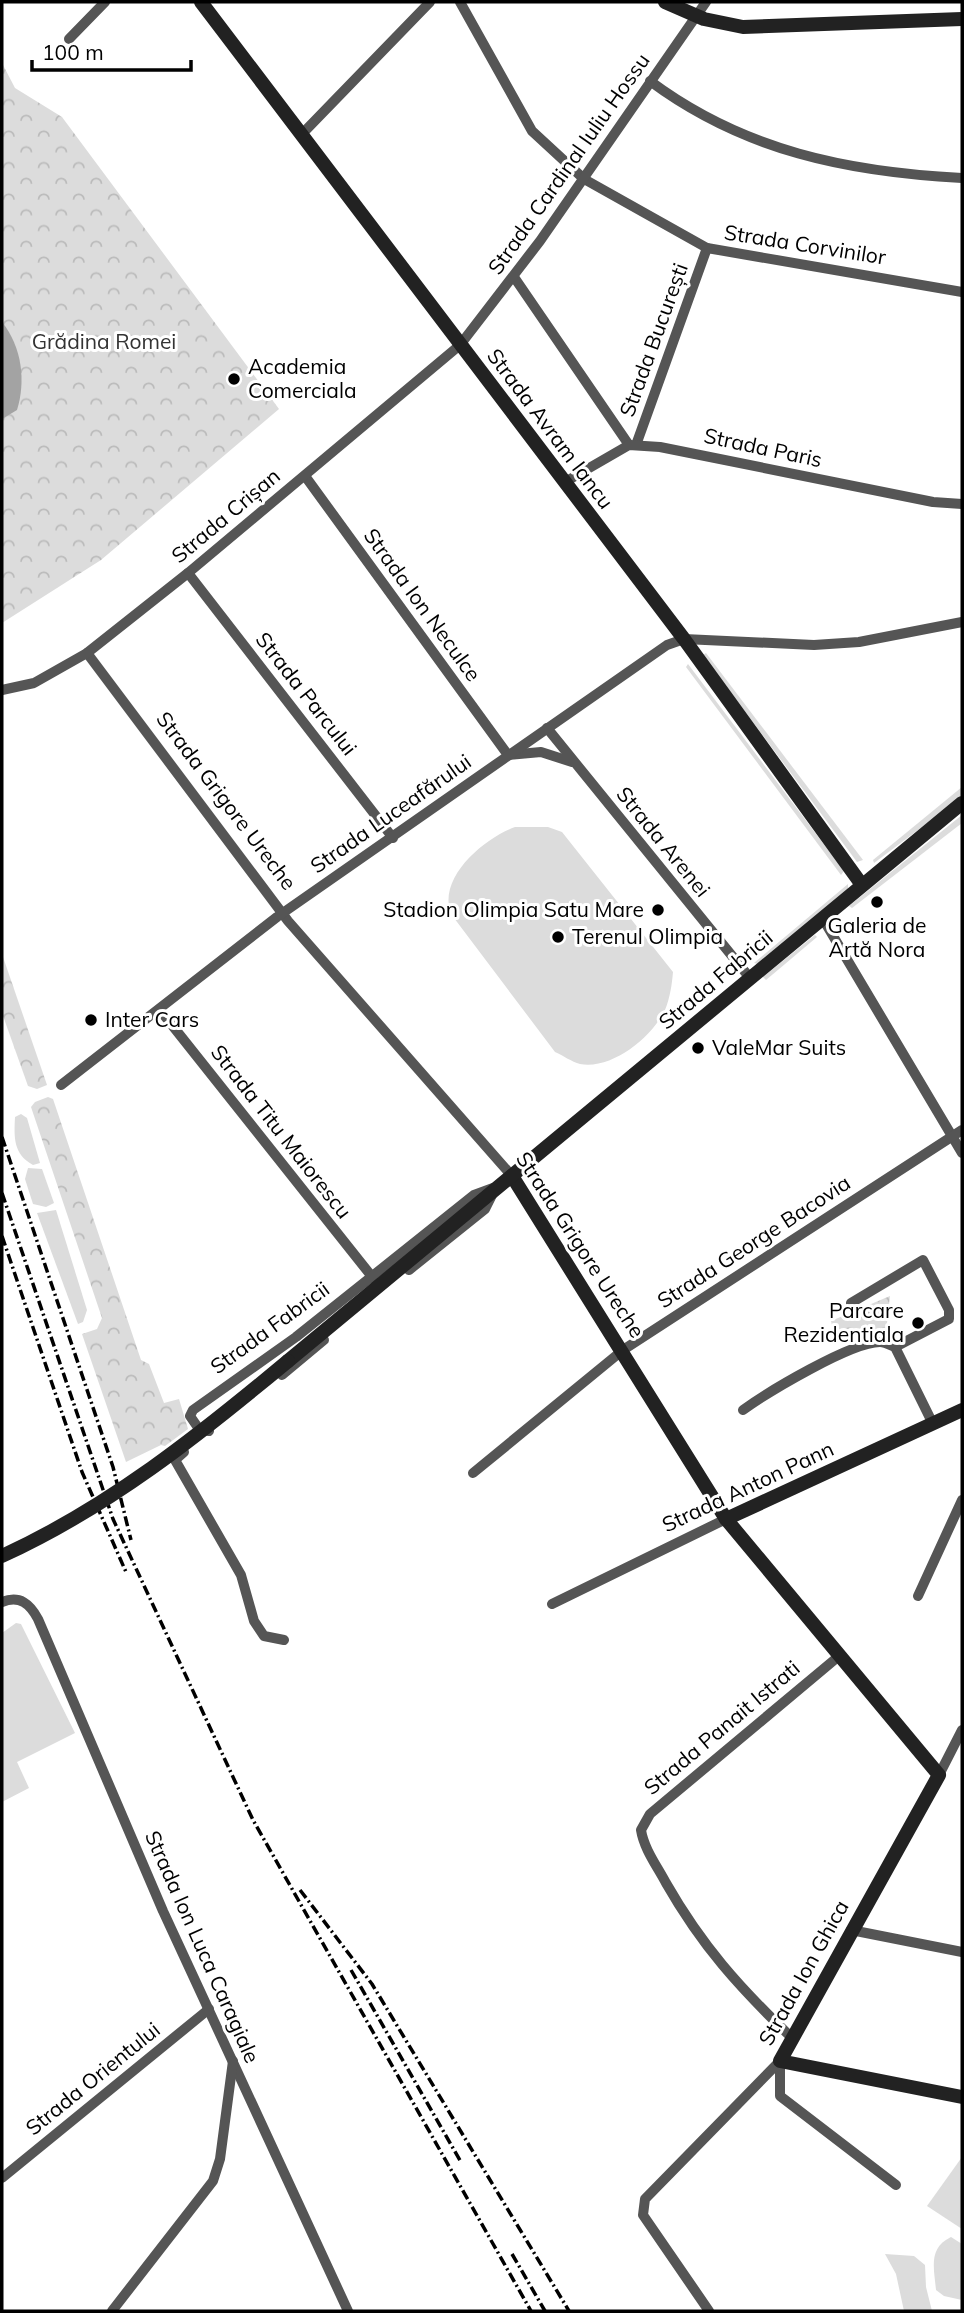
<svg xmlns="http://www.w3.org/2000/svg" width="964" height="2313" viewBox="0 0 964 2313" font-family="Mulish,sans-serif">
<defs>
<pattern id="forest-crowns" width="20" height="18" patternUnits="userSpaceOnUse" patternTransform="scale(1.75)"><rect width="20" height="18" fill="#dcdcdc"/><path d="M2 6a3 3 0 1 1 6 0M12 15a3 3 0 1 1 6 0" fill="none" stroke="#bbb"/></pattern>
</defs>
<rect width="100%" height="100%" fill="#fff"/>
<!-- grass -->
<g fill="#dcdcdc">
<polygon points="706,653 863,860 857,862 703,655"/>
<polygon points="688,664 844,871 841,875 686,667"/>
<polygon points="962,787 962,797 874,863 873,860"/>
<polygon points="962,815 962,823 852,908 849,906"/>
<path d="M515 827H548L562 832 673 972C672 984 670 998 665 1010 652 1037 612 1070 580 1064 572 1062 562 1055 555 1052L451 914C437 877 485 838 515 827Z"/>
<polygon points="848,884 848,889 758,964 754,963"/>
<polygon points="815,935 817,937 766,980 763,977"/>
<path d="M21 1114 27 1118 40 1163 33 1165C13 1154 14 1137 15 1117Z"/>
<polygon points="28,1168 42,1169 54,1203 46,1207 33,1204 25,1179"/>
<polygon points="56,1210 87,1310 83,1322 78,1324 37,1213"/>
<polygon points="16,1623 21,1624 75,1733 17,1762 29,1788 2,1802 2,1633"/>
<polygon points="962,2157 962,2229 927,2206"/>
<path d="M951 2237 962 2244V2300L944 2296 936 2290C934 2268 928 2248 951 2237Z"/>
<polygon points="885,2254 914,2256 925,2265 926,2287 932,2311 904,2311 896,2274"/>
</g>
<!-- forest -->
<g fill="url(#forest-crowns)">
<polygon points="2,63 15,88 62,117 279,409 101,560 2,623"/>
<polygon points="2,954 47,1085 37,1089 28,1086 2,1013"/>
<polygon points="48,1097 53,1099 141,1360 149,1364 164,1403 179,1399 188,1429 165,1446 161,1445 126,1462 82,1334 97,1329 102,1318 31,1107 35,1102"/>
<polygon points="890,1296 886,1332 833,1330 831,1321"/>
</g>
<!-- water -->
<path fill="#a3a3a3" d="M2 322C22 347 26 381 17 410L2 419Z"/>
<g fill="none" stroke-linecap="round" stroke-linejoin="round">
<!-- street -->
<g stroke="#555" stroke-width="10">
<polyline points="460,2 532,131 584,179 707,248 962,292"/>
<polyline points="69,39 105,2"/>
<path d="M650 81C744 151 848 172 962 178"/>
<polyline points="302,134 430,2"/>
<polyline points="514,277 629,445"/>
<polyline points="636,445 707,248"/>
<polyline points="305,476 508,755 541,752 572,762"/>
<polyline points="565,482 629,445 660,447 933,502 962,504"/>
<polyline points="188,573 393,838"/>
<polyline points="87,653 288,921 512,1176"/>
<polyline points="2,690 34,683 87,653 188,573 460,345 540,241 706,2"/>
<polyline points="547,728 750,978"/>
<polyline points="823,919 962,1153"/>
<polyline points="160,1010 373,1278"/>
<polyline points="61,1085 277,917 667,645 684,639 814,645 859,642 962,622"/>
<polyline points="409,1270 485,1209 492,1195"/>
<polyline points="851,1303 923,1260 949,1310 949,1319 895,1347"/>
<polyline points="282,1375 324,1340"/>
<path d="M743 1410C768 1392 851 1342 880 1342 885 1342 890 1345 895 1347L933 1424"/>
<polyline points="209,1431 199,1429 190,1416 193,1410 296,1337 474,1195 493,1188"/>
<polyline points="184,1452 175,1460 241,1575 254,1621 264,1636 284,1640"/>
<polyline points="473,1473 623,1350 962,1130"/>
<polyline points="918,1596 962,1500"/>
<path d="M2 1602C20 1595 30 1604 38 1619L163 1911 348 2311"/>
<polyline points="552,1604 726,1519"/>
<polyline points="939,1775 962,1730"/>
<polyline points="851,1930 962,1952"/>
<path d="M791 2037C739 1987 702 1946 666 1883 657 1866 644 1849 641 1830L650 1814 839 1656"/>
<polyline points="780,2061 780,2096 896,2185"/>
<polyline points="2,2178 209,2009"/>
<polyline points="112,2311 213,2181 220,2159 233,2061"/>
<polyline points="709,2311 643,2215 645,2199 780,2061"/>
</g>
<!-- secondary -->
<g stroke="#222" stroke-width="14">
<polyline points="201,2 684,639 862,885"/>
<polyline points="665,2 704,19 743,27 962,19"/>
<polyline points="512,1176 726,1519 939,1775 780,2061 962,2097"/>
<polyline points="288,1361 962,803"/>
<polyline points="726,1519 962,1410"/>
</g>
<!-- rail -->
<g stroke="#000" stroke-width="3.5" stroke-dasharray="10 3.5 2 3.5" stroke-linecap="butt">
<polyline points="2,1137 113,1467 131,1540"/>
<polyline points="2,1193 113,1519 253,1820 531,2311"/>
<polyline points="2,1236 82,1472 126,1572"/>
<polyline points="300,1890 372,1984 569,2311"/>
<polyline points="351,1970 461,2162"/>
<polyline points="512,2254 545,2311"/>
</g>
<!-- secondary-bridge -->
<path stroke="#222" stroke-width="14" d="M2 1556C109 1507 198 1436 288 1361"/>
</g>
<!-- markers -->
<g fill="#000" stroke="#fff" stroke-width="2.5">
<circle cx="234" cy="379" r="7"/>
<circle cx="877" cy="902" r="7"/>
<circle cx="658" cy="910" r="7"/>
<circle cx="558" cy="937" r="7"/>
<circle cx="91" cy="1020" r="7"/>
<circle cx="698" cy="1048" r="7"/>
<circle cx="918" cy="1323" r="7"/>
</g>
<g text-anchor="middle" stroke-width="6" stroke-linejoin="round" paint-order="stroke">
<!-- street labels -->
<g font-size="21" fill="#000" stroke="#fff">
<text transform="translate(569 164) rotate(-55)" y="7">Strada Cardinal Iuliu Hossu</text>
<text transform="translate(805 245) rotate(9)" y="7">Strada Corvinilor</text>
<text transform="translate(654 340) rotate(-70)" y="7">Strada București</text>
<text transform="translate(550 429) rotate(53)" y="7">Strada Avram Iancu</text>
<text transform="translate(763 448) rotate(12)" y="7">Strada Paris</text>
<text transform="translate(226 516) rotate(-40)" y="7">Strada Crișan</text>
<text transform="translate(422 605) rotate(54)" y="7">Strada Ion Neculce</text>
<text transform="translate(306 694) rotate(52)" y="7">Strada Parcului</text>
<text transform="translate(226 801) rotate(53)" y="7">Strada Grigore Ureche</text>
<text transform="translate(391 814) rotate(-35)" y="7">Strada Luceafărului</text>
<text transform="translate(663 842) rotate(51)" y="7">Strada Arenei</text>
<text transform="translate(716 980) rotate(-40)" y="7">Strada Fabricii</text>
<text transform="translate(281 1132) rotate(52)" y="7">Strada Titu Maiorescu</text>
<text transform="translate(754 1242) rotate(-33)" y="7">Strada George Bacovia</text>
<text transform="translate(580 1245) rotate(57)" y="7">Strada Grigore Ureche</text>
<text transform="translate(270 1328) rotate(-36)" y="7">Strada Fabricii</text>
<text transform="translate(748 1487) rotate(-25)" y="7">Strada Anton Pann</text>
<text transform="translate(722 1728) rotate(-40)" y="7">Strada Panait Istrati</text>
<text transform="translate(202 1947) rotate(66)" y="7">Strada Ion Luca Caragiale</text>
<text transform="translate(804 1973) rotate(-61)" y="7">Strada Ion Ghica</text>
<text transform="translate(93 2079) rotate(-39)" y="7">Strada Orientului</text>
</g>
<!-- park labels -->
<g font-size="21" fill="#333" stroke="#fff">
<text x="104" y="349">Grădina Romei</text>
</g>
<!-- poi labels -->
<g font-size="21" fill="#000" stroke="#fff" text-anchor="start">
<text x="248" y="374">Academia<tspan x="248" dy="24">Comerciala</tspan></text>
<text x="644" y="917" text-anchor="end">Stadion Olimpia Satu Mare</text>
<text x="877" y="933" text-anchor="middle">Galeria de<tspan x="877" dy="24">Artă Nora</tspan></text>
<text x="572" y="944">Terenul Olimpia</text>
<text x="105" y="1027">Inter Cars</text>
<text x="712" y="1055">ValeMar Suits</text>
<text x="904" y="1318" text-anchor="end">Parcare<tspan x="904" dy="24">Rezidentiala</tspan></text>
</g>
</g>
<!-- border -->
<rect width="964" height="2313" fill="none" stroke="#000000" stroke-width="7"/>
<!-- scale -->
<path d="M32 60v10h159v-10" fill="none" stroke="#000000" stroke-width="3.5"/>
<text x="42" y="60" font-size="21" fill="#000000" stroke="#ffffff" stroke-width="5" paint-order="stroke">100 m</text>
</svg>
